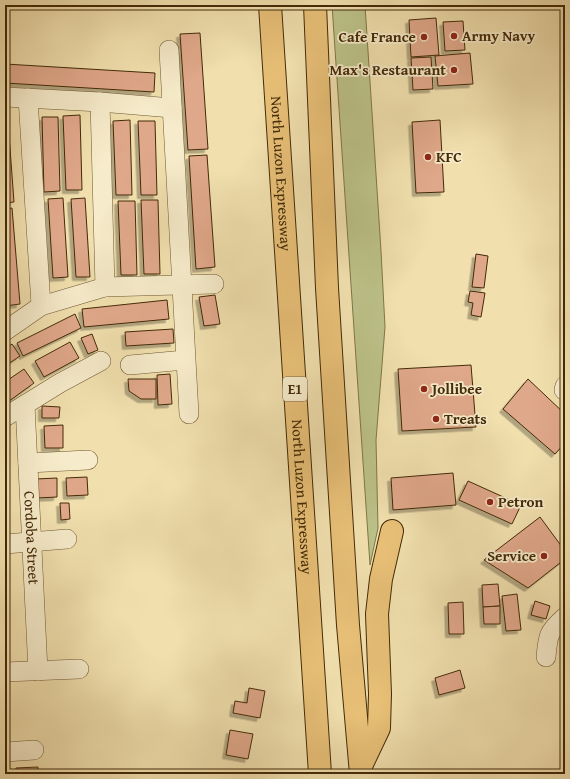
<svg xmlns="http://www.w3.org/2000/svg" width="570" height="779" viewBox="0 0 570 779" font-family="'Gentium Book Plus',serif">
<defs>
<filter id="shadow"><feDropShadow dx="-3.5" dy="3.5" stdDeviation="0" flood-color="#0004"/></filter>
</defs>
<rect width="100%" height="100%" fill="#f1e0ae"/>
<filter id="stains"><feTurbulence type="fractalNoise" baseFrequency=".005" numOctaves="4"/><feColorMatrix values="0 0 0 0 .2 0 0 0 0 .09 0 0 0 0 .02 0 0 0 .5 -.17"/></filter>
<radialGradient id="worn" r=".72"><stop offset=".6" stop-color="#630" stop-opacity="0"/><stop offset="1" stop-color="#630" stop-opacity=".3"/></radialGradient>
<!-- green -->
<polygon fill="#bcc289" stroke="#807648" points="332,5 365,5 381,251 385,327 376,440 378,528 370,565"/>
<!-- building -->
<g fill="#e0a88a" stroke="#432a08" filter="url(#shadow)">
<polygon points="436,18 439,55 411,57 409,20"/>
<polygon points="463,21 465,50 445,51 443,22"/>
<polygon points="200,33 208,149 188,150 180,34"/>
<polygon points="470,53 473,84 438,86 435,56"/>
<polygon points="431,57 433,89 413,90 411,58"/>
<polygon points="5,64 155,73 154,92 5,83"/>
<polygon points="7,108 14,202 5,203 5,109"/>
<polygon points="80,115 82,190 66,190 63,116"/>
<polygon points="42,117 58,117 60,191 44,192"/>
<polygon points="130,120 132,195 116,195 113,121"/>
<polygon points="440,120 444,192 416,193 412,122"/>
<polygon points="138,121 155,121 157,195 141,195"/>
<polygon points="207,155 215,267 196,269 189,156"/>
<polygon points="63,198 68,277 53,278 48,199"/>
<polygon points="85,198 90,277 76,277 71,199"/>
<polygon points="141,200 158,200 160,274 144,274"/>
<polygon points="118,201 135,201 137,275 121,275"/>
<polygon points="12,208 20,304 5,306 5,209"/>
<polygon points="476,254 488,256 484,288 472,287"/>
<polygon points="470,291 485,293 481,317 471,315 473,303 468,302"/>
<polygon points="215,295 220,324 204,326 199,297"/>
<polygon points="167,300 169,319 84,327 82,309"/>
<polygon points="75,314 81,328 23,356 17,343"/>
<polygon points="173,329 174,343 126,346 125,332"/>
<polygon points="92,334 98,350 88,354 81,338"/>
<polygon points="70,342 79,358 44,377 35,361"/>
<polygon points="12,344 20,356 5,366 5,349"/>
<polygon points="471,365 476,427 402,431 398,369"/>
<polygon points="24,369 34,383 5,404 5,382"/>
<polygon points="170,374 172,404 158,405 157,375"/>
<polygon points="128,379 156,379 156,399 141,399 129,391"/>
<polygon points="528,379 565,414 565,443 555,454 503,409"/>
<polygon points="42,406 60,407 59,418 42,418"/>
<polygon points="63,425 63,448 45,448 44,426"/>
<polygon points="5,463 7,463 8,494 5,494"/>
<polygon points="453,473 456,505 393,510 391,478"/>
<polygon points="87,477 88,495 67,496 66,478"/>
<polygon points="57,478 57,497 37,498 36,479"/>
<polygon points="468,481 521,505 512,524 459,500"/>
<rect x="5" y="500" width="2" height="34"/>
<polygon points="60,503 69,503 70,519 61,520"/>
<polygon points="540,517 565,551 565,559 528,588 484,560"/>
<polygon points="498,584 500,606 483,607 482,585"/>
<polygon points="517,594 521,630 506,631 502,596"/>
<polygon points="535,601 550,606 546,619 531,615"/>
<polygon points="463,602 464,634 449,634 448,603"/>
<polygon points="500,606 500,624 484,624 483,607"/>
<polygon points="460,670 465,688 439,695 435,678"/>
<polygon points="249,688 265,691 260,718 233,713 235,701 247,703"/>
<polygon points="230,730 253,734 248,759 226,755"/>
<polygon points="38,767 38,774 16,774 16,768"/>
</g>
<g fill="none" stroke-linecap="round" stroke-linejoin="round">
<!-- minor casing -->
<g stroke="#6e5832" stroke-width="20">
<g id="minor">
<polyline points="169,50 189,414"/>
<polyline points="5,97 100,102 172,108"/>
<polyline points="28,98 41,306"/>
<polyline points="100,102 105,287"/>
<polyline points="5,331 41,306 105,287 214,284"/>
<polyline points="130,365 185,360"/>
<polyline points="565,386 564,390 565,391"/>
<path id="s1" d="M25 405 38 671"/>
<polyline points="5,417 60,383 101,361"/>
<polyline points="28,463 88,460"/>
<polyline points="5,544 67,539"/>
<path d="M546 657C548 635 548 632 565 617"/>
<polyline points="5,672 79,669"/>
<polyline points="5,752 34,750"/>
</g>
</g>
<!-- highway casing -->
<g stroke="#432a08" stroke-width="24">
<g id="highway">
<path id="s2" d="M270 5 320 774"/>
<polyline points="315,5 327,288 348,625 361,774"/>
<polyline points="361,766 379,728 380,694 377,614 381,579 392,531"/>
</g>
</g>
<!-- minor -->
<use href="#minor" stroke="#f6ebca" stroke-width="19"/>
<!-- highway -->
<use href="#highway" stroke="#e8c077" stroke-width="22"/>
</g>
<!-- markers -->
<g fill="#8f2418" stroke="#f6ebca" stroke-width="1.5">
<circle cx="454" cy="36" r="4"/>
<circle cx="424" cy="37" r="4"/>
<circle cx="454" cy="70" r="4"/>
<circle cx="428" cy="157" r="4"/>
<circle cx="424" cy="389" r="4"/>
<circle cx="436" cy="419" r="4"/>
<circle cx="490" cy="502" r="4"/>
<circle cx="544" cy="556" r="4"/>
</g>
<g text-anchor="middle" stroke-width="3.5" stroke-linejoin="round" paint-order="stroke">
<!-- shield labels -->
<rect fill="#f6ebca" stroke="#796442" stroke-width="1" x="283" y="377" width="24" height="24" rx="3"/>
<g font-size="14" font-weight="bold" fill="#432a08">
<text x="295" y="394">E1</text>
</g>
<!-- poi labels -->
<g font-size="15" font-weight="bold" fill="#432a08" stroke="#f6ebca" text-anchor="start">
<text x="462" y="41">Army Navy</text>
<text x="416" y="42" text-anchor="end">Cafe France</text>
<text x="446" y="75" text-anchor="end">Max's Restaurant</text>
<text x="436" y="162">KFC</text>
<text x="432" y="394">Jollibee</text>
<text x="444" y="424">Treats</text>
<text x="498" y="507">Petron</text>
<text x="536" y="561" text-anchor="end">Service</text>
</g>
<!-- street labels -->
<g font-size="15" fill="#432a08" stroke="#f6ebca">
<text dy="5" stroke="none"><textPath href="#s2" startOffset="169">North Luzon Expressway</textPath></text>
<text dy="5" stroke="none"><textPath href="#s2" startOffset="493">North Luzon Expressway</textPath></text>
<text dy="5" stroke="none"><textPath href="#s1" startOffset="133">Cordoba Street</textPath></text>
</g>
</g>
<!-- margin -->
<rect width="570" height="779" fill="none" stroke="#f1e0ae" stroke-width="20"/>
<rect x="6" y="6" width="558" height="767" fill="none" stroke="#432a08" stroke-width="2"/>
<rect x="10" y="10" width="550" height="759" fill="none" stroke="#432a08"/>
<rect width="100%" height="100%" filter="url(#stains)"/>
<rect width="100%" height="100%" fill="url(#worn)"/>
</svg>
